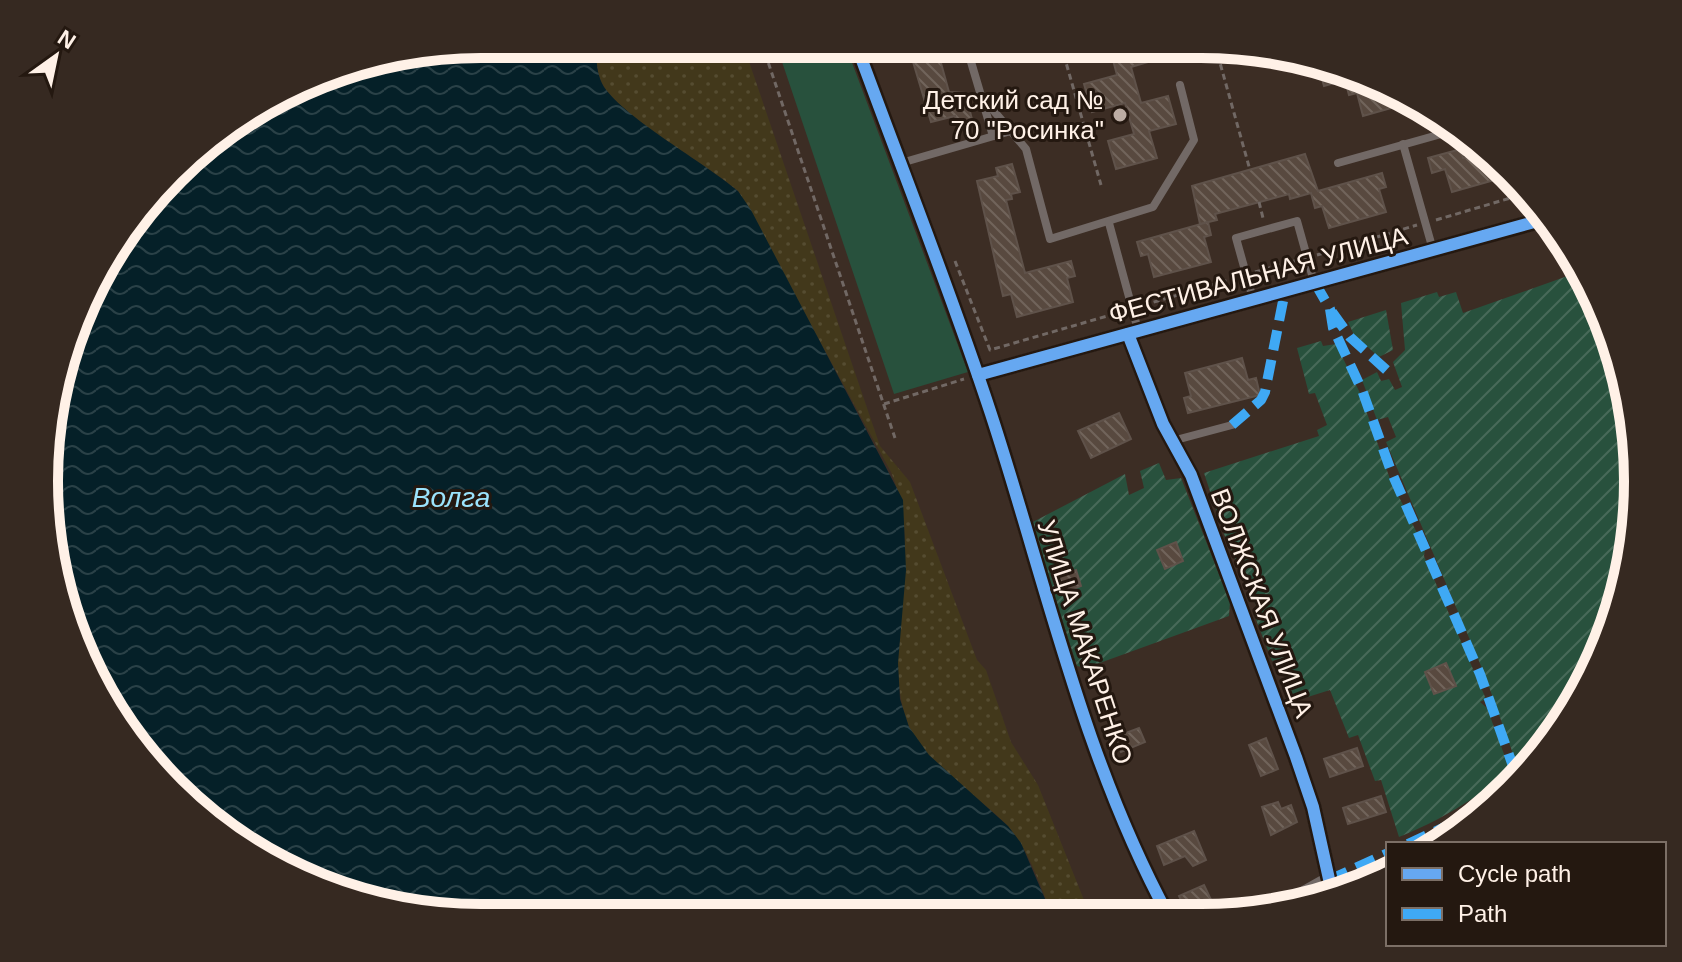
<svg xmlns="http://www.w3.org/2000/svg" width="1682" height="962" viewBox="0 0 1682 962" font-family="Arial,sans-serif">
<defs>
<pattern id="sand-dots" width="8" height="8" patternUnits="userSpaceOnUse" patternTransform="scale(2)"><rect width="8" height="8" fill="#42381b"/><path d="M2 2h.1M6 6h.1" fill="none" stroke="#554c31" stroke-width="1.8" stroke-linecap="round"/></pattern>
<pattern id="garden-furrows" width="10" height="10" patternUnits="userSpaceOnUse" patternTransform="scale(2)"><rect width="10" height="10" fill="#28513d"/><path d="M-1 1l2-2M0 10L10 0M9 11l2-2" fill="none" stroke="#486a59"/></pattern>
<pattern id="water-waves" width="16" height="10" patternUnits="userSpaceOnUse" patternTransform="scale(2)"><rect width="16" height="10" fill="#052028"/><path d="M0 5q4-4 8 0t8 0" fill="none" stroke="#2a4147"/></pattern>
<pattern id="building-back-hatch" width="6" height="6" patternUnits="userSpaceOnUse" patternTransform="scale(2)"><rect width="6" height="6" fill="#58493f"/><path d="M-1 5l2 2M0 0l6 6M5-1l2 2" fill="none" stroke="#71645b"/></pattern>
</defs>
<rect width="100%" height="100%" fill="#3c2d24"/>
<!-- green -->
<polygon fill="#28513d" points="776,44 845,44 968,372 894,394"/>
<!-- sand -->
<path fill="url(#sand-dots)" d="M597 44H743L880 446 910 482 977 660 986 670 1011 742 1038 785 1090 915H1052C1040 885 1028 847 1005 823 977 795 921 760 908 724 878 644 927 554 891 472L738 191C704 162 626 120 604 87 596 74 596 58 597 44Z"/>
<!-- garden -->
<g fill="url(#garden-furrows)">
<polygon points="1576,273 1623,368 1634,538 1579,700 1521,776 1484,673 1386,442 1396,437 1388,417 1377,420 1362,380 1377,372 1381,381 1389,379 1395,390 1402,387 1393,362 1405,350 1401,303 1437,292 1439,297 1456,292 1463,313"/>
<polygon points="1386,310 1393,350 1379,357 1354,335 1348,322"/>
<path d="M1321 341 1323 346 1336 344 1360 393 1390 479 1425 549 1424 556 1486 699 1480 702 1487 708 1515 784 1485 811 1475 797C1450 813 1427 826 1399 837L1381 780 1375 781 1358 735 1349 738 1330 690 1295 701 1279 659 1272 661 1253 612 1258 610 1224 534 1204 473 1319 436 1317 430 1327 425 1315 393 1309 394 1297 348Z"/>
<polygon points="1159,463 1166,480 1181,478 1230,602 1229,616 1086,668 1077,666 1031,523 1125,474 1129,495 1144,488 1140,471"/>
</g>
<!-- water -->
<path fill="url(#water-waves)" d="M481 44H597C596 58 596 74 604 87 626 119 704 162 738 191L751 210 903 500 906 570 898 663 900 699 909 727 929 755 1008 826 1021 843 1052 915 453 917 367 903 262 859 152 769 77 648 45 509 59 367 118 238 215 134 341 67Z"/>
<!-- building -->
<g fill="url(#building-back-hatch)" stroke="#5f524a" stroke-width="2">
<polygon points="908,45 936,45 949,92 965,93 972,119 957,124 955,116 931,122"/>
<polygon points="1109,45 1154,45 1158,59 1131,67 1141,103 1168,96 1176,124 1149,131 1157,158 1116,169 1108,141 1134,134 1125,103 1092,112 1084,84 1117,75"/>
<polygon points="1317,62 1341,67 1348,70 1351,78 1360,76 1416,101 1363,116 1357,93 1349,95 1345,80 1324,86"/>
<polygon points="1461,149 1463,158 1481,157 1505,177 1452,192 1445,169 1432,173 1428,158"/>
<polygon points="1305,154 1318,191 1382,173 1386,187 1379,189 1386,212 1329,228 1322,206 1315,208 1311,193 1290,199 1289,194 1215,214 1217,220 1200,224 1192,186"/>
<polygon points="1012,164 1020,192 1011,194 1012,199 1006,200 1025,273 1071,261 1075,276 1067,278 1073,302 1017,317 1011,294 1003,296 977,181 998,176 996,168"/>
<polygon points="1208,222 1211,235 1204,237 1211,262 1154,277 1148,254 1141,256 1137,242"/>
<polygon points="1242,358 1248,380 1256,378 1260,395 1188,413 1184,398 1191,396 1185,373"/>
<polygon points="1119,413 1131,439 1091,458 1078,431"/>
<polygon points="1176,542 1183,561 1165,569 1157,550"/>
<polygon points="1076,570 1081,586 1059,595 1053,579"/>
<polygon points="1446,663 1456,686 1434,694 1425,672"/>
<polygon points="1139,728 1145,742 1121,752 1115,737"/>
<polygon points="1266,738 1278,769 1261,776 1249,745"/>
<polygon points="1357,748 1363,766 1330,777 1324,759"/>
<polygon points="1381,796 1386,812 1348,824 1343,808"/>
<polygon points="1278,802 1281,809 1291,805 1297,822 1271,835 1262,807"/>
<polygon points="1194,831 1206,860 1193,866 1185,856 1164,865 1157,846"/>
<polygon points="1204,885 1213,904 1187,913 1179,896"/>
</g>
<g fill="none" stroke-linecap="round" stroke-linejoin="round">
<!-- path -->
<g stroke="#716864" stroke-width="3" stroke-dasharray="6 4" stroke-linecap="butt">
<polyline points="762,44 895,438"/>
<polyline points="1061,45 1101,185"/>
<polyline points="1215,45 1250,170"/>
<polyline points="1259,202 1263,218"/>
<polyline points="1436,220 1524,194"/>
<polyline points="1317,255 1417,225"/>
<polyline points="955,261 990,350 1121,312"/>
<polyline points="1255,272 1298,260"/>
<polyline points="1144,305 1236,278"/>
<polyline points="884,404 964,379"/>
</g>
<!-- lane -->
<g stroke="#726966" stroke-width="8">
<polyline points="966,45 993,136"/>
<polyline points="982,97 1026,149 1050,239 1153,207 1194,140 1180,85"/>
<polyline points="1403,144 1433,250"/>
<polyline points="901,163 1011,131"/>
<polyline points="1338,163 1452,131"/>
<polyline points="1109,223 1138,330"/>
<polyline points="1253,299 1236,238 1297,221 1314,282"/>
<polyline points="1172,441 1232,425"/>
</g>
<!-- street -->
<g stroke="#726966" stroke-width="16">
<path d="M856 44C901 167 950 289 991 414 1046 582 1083 758 1168 915"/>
<polyline points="1128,334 1163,424 1191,475 1296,757 1313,807 1333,897"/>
<polyline points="978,375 1549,218"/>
<polyline points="1274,911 1329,880"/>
</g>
<!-- quiet -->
<g stroke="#3fa9f5" stroke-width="10" stroke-dasharray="20 10" stroke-linecap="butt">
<polyline points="1315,283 1330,309 1333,328 1362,390 1391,471 1480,674 1518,780"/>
<polyline points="1332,312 1350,337 1393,376"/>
<polyline points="1232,425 1261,400 1265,392 1285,291"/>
<polyline points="1408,844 1473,814 1479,816"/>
<polyline points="1329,880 1388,853"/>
</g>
<!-- cycleway casing -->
<g stroke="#241810" stroke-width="17">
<g id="cycleway">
<path d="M856 44C901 167 950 289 991 414 1046 582 1083 758 1168 915"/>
<polyline points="1128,334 1163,424 1191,475 1296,757 1313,807 1333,897"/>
<polyline points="978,375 1549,218"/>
</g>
</g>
<!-- cycleway -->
<use href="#cycleway" stroke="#66a8f1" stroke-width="12"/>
</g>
<!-- markers -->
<circle fill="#bbaca3" stroke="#241810" stroke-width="3" cx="1120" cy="115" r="8"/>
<g text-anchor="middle" stroke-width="6" stroke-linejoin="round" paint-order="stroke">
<!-- poi labels -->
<g font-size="26" fill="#fff1e7" stroke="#241810" text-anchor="end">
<text x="1104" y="109">Детский сад №<tspan x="1104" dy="30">70 "Росинка"</tspan></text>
</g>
<!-- street labels -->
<g font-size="26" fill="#fff1e7" stroke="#241810">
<text transform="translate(1258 275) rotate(-15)" y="9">ФЕСТИВАЛЬНАЯ УЛИЦА</text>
<text transform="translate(1262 603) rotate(69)" y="9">ВОЛЖСКАЯ УЛИЦА</text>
<text transform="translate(1085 642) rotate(72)" y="9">УЛИЦА МАКАРЕНКО</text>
</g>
<!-- water labels -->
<g font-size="28" font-style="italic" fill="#9be3fc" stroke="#241810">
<text x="451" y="507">Волга</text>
</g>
</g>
<!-- crop -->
<path d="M0 0H1682V962H0ZM481 58H1201A423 423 0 0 1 1624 481V481A423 423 0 0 1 1201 904H481A423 423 0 0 1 58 481V481A423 423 0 0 1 481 58Z" fill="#362921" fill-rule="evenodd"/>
<path fill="none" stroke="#fff1e7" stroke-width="10" d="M481 58H1201A423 423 0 0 1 1624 481V481A423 423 0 0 1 1201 904H481A423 423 0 0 1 58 481V481A423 423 0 0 1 481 58Z"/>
<!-- legend -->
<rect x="1386" y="842" width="280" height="104" fill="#241810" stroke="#7c6f66" stroke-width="2"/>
<rect x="1402" y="868" width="40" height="12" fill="#66a8f1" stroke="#7c6f66" stroke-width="2"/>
<text x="1458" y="882" font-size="24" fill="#fff1e7">Cycle path</text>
<rect x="1402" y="908" width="40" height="12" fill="#3fa9f5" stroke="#7c6f66" stroke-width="2"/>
<text x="1458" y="922" font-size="24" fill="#fff1e7">Path</text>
<!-- north arrow -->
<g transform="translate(56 56) rotate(33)" stroke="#241810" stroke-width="6" paint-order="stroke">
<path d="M0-6L14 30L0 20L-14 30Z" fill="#fff1e7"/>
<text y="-12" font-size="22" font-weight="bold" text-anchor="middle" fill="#fff1e7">N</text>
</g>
</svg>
